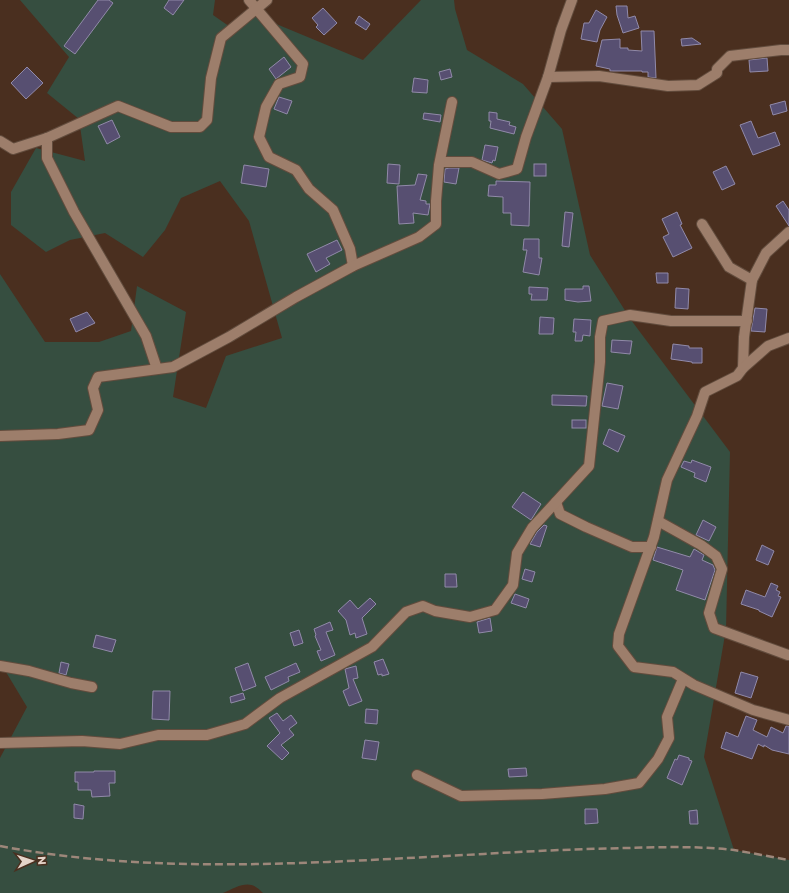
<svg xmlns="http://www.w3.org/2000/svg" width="789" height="893" viewBox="0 0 789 893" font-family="Montserrat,sans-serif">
<rect width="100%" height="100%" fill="#4a2f1f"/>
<!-- green -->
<path fill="#364e40" d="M20 0H215L213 15 233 29 257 16 363 60 421 0H454L455 9 467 50 523 84 562 129 590 255 631 320 730 452 726 629 704 757 734 850 789 860V893H263C250 878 239 886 223 893H0V758L27 707 0 662V274L45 342H99L131 331 137 286 186 312 173 397 206 408 226 356 282 338 249 221 220 181 181 198 165 230 143 257 105 233 70 240 46 252 11 225V192L36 148 85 161 79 119 47 93 69 57Z"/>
<!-- building -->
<g fill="#574f71" stroke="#918aa9">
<polygon points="98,0 109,0 113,3 75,54 64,46"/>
<polygon points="169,0 184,0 173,15 164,8"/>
<polygon points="616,6 627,6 628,18 635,16 639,28 623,33 617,15"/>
<polygon points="323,8 337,23 324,35 316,27 318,25 312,18"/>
<polygon points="596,10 607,17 600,30 597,42 581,39 584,23 589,23"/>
<polygon points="359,16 370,24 366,30 355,23"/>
<polygon points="641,31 654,31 656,78 648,77 648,72 642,72 642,71 610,71 610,69 596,66 602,40 620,39 620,48 628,48 628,50 642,51"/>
<polygon points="692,38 701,44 682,46 681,39"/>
<polygon points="284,57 291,67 276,79 269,69"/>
<polygon points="767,58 768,71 750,72 749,60"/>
<polygon points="27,67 43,83 26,99 11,83"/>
<polygon points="450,69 452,77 441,80 439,72"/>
<polygon points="414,78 428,80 427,93 412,92"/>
<polygon points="279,97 292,101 287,114 274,109"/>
<polygon points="785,101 787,111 773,115 770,105"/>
<polygon points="489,112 497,113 497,119 510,122 509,125 516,127 514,134 490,128 491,121 489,121"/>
<polygon points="424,113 441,115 440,122 423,119"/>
<polygon points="112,120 120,137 107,144 98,126"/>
<polygon points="751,121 758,138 775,132 780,145 753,155 740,125"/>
<polygon points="485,145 498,147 495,161 493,160 492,163 482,160"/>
<polygon points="388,164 400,165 399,184 387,183"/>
<rect x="534" y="164" width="12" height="12"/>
<polygon points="244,165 269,169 266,187 241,183"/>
<polygon points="726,166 735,184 722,190 713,172"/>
<polygon points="449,168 459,168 456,184 444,182 445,169"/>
<polygon points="418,174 427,175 420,200 426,201 426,204 430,204 428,215 413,213 414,223 399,224 397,186 415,185"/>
<polygon points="496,181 530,182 529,226 511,225 511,213 503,213 503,197 488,196 489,185 496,185"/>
<polygon points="783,201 789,210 789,226 776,206"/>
<polygon points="565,212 573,213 569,247 562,246"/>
<polygon points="677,212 682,224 680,225 692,248 673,257 663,237 669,234 662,219"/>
<polygon points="524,239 539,239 539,258 542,258 539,275 523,272 527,250 523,250"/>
<polygon points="337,240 342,250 326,258 330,264 316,272 307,254"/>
<polygon points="656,273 668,273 668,283 657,283"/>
<polygon points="583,286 589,286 591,301 578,302 565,300 565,289 583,289"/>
<polygon points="529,287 548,288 547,300 531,300 532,294 529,294"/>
<polygon points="676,288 689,289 688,309 675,308"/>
<polygon points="755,308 767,309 765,332 751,331"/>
<polygon points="87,312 95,323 76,332 70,319"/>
<polygon points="540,317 554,318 553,334 539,334"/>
<polygon points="574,319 591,320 590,336 583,335 582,341 575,341 576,332 573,332"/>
<polygon points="612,340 632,341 630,354 611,352"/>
<polygon points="673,344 689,346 689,348 702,348 702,363 692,363 692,362 671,359"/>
<polygon points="607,383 623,386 618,409 602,406"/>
<polygon points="552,395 587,396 586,406 552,405"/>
<rect x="572" y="420" width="14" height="8"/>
<polygon points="609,429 625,436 618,452 603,444"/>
<polygon points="692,460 711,467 706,482 694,477 695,473 681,467 684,461 691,463"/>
<polygon points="523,492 541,504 531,520 512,507"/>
<polygon points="703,520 716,527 709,541 696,535"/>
<polygon points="544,525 547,526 540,547 530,544 537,532"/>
<polygon points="762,545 774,551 768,565 756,560"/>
<polygon points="657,547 690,557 694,549 704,555 702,560 713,565 715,570 705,600 676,590 683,570 653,560"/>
<polygon points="525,569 535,572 532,582 522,579"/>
<polygon points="445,574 456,574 457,587 445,587"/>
<polygon points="771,583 778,586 776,590 780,592 778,596 781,597 772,617 759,611 759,610 741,604 746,590 765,597"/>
<polygon points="515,594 529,599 526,608 511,603"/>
<polygon points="370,598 376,604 362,618 367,634 356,638 355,633 350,635 346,620 338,611 350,600 358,609"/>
<polygon points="490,618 492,631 479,633 477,622"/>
<polygon points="330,622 333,630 326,632 335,655 321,661 317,651 321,650 315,636 316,635 314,629"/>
<polygon points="299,630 303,643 294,646 290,633"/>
<polygon points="96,635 116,640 112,652 93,647"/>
<polygon points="383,659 389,674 382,676 382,674 378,675 374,662"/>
<polygon points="61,662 69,664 66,675 59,673"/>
<polygon points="248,663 256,686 243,691 235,668"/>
<polygon points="296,663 300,672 288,677 289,681 271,690 265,677"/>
<polygon points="356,666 358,678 353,679 362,701 349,706 343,691 349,688 345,669"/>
<polygon points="741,672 758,677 751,698 735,693"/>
<polygon points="153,691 170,691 169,720 152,719"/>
<polygon points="243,693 245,699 231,703 230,697"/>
<polygon points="366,709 378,710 377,724 365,723"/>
<polygon points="277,713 283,721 291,715 297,723 289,729 294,735 281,745 289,753 282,760 267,746 280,733 269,718"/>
<polygon points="746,716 757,720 753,730 767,737 771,727 783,733 786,726 789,726 789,754 772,750 764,745 764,747 758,744 752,759 721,748 726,732 738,737"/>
<polygon points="365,740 379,742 376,760 362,758"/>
<polygon points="679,755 689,758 689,760 692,761 682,785 667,778 675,759 677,760"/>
<polygon points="526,768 527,776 509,777 508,769"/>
<polygon points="94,771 115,771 115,783 109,783 110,796 92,797 91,790 78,790 78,782 75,782 75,772 94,772"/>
<polygon points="74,804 84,806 83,819 74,818"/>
<polygon points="585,809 597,809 598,823 585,824"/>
<polygon points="697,810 698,824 690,824 689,811"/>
</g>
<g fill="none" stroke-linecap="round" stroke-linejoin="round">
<!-- street casing -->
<g stroke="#624c3d" stroke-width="12">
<g id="street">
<polyline points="249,0 303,64 300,77 279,84 266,107 259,137 269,157 296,170 309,189 333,210 350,249 353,266"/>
<polyline points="548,77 599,76 668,86 698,85 717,73 717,69 730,56 781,50 789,50"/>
<polyline points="47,138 47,158 74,212 146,336 157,369"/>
<polyline points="0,141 13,149 47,138 118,106 171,127 200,127 207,120 211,78 221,38 267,0"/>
<polyline points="440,162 472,162 499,174 517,169 526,137 548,77 561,30 572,0"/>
<polyline points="702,224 729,267 752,280"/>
<polyline points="789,232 766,253 752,280 744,337 743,368 737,376 705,392 697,416 667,480 654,537 619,634 618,646 634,667 673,672 694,685 753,710 789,720"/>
<polyline points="743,368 768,346 789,338"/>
<polyline points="0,436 58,434 89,430 98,410 93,388 98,377 173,367 229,337 296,297 353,266 419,237 436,224 436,201 439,165 452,102"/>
<polyline points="556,502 560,514 586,527 632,547 651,547"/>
<polyline points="658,521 701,545 716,556 722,569 709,613 714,628 788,655"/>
<polyline points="0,666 29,671 71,683 92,687"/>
<polyline points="0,743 82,741 120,744 158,735 207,735 245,724 280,698 372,647 406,612 423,606 435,611 470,617 495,610 513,585 517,553 532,528 589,466 600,362 600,337 603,321 630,315 671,321 747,321"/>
<polyline points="417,775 461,796 542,794 605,789 639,783 658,759 669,738 667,717 683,679"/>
</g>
</g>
<!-- street -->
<use href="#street" stroke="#9d7e6b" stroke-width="10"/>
<!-- rail -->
<path stroke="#9d877a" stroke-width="2.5" stroke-dasharray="8 4" stroke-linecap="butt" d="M0 846C159 876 323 862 484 854 531 851 579 849 627 848 662 847 699 846 734 850 752 853 771 857 789 860"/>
</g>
<!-- north arrow -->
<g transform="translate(32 861) rotate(87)" stroke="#4a2f1f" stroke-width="3" paint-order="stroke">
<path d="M0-3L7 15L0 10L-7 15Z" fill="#e4d3c8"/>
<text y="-6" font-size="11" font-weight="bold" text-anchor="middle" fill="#e4d3c8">N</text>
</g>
</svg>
